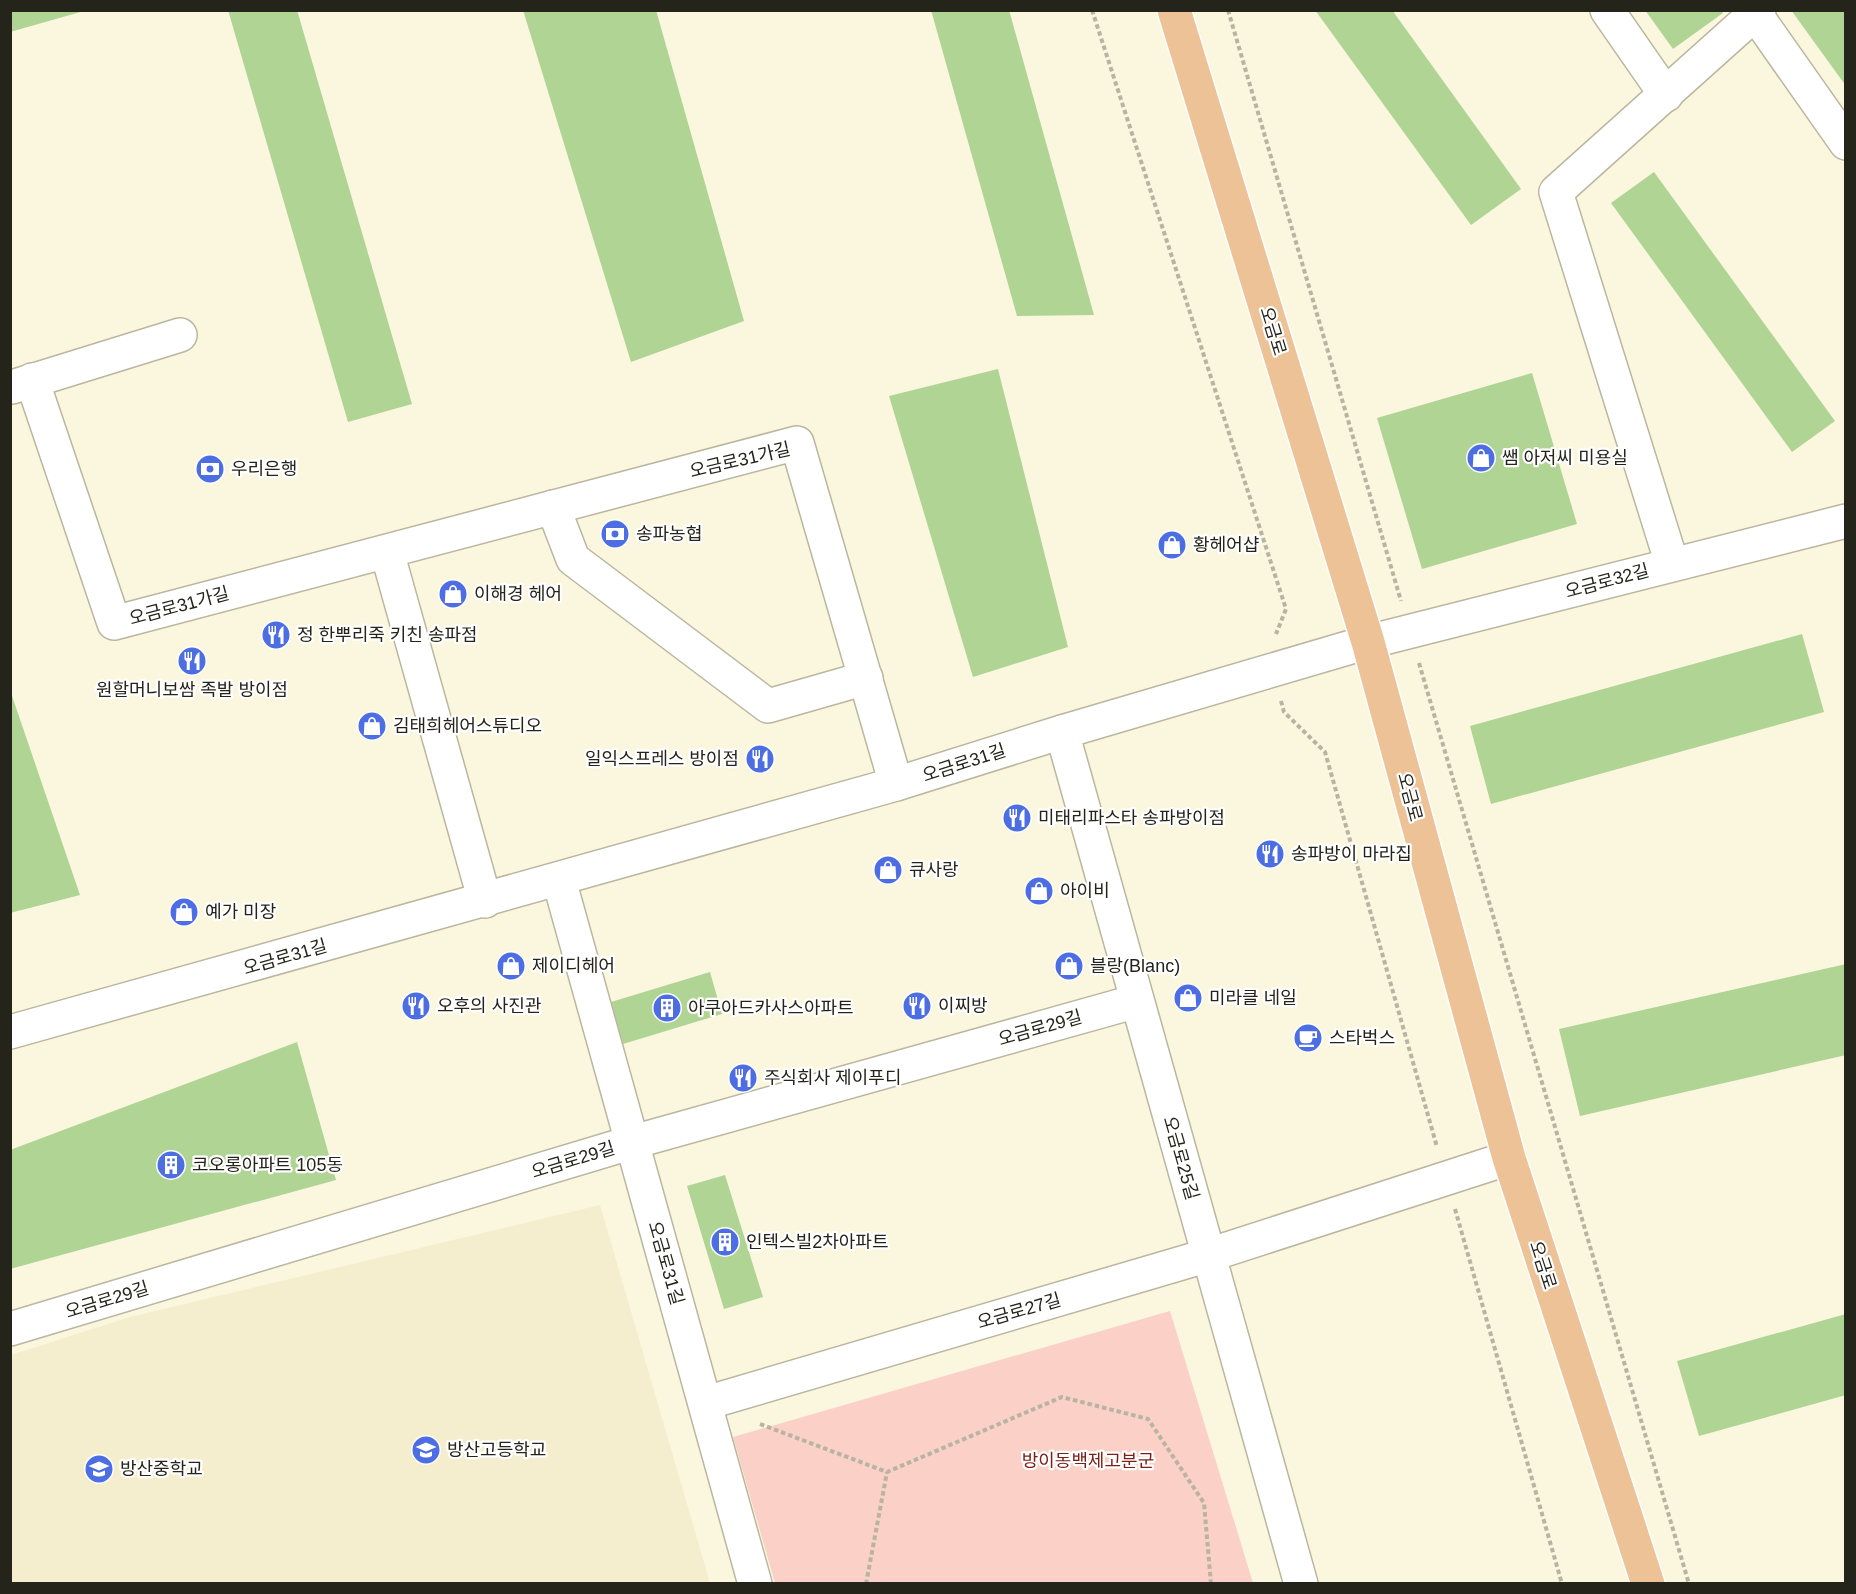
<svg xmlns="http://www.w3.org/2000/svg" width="1856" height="1594" viewBox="0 0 1856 1594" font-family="Helvetica,'Noto Sans KR',sans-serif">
<rect width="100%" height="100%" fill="#fbf6de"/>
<!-- built -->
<polygon fill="#f4eece" points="600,1205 710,1583 11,1583 11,1355 130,1317"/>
<!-- green -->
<polygon fill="#fad0c7" points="1170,1311 1253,1583 775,1583 733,1437"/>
<!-- building -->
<g fill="#afd494">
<polygon points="10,10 83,10 84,11 10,32"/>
<polygon points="228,10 297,10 412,404 348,422"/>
<polygon points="523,10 656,10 744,321 631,362"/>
<polygon points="931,10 1009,10 1094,315 1017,316"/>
<polygon points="1315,10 1392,10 1521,189 1471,225"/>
<polygon points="1645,10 1721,10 1723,13 1673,49"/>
<polygon points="1791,10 1846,10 1846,86"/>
<polygon points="1654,172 1835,421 1792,452 1611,203"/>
<polygon points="998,369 1068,647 973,677 889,396"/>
<polygon points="1532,373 1577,524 1422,569 1377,418"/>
<polygon points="1802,634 1824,712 1491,804 1470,726"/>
<polygon points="10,690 80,895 10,913"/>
<polygon points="1846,964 1846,1055 1580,1116 1559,1029"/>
<polygon points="710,972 722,1014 623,1044 611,1002"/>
<polygon points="297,1042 336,1180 10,1269 10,1150"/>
<polygon points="725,1175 763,1297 724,1309 687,1186"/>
<polygon points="1846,1314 1846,1395 1699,1436 1677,1361"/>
</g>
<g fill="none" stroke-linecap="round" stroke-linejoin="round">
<!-- minor casing -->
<g stroke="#bab69f" stroke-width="36">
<g id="minor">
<polyline points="1607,10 1666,95"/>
<polyline points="1756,15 1846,143"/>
<polyline points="32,380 114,623 797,443 896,784"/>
<polyline points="12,387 180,335"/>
<polyline points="553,507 573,559 768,706 866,678"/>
<polyline points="387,552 485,901"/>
<polyline points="1672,564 1556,192 1759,10"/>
<polyline points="1062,732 1301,1584"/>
<polyline points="559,880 755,1584"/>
<polyline points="10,1032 896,784 1062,732 1368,642 1846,521"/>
<polyline points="10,1329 633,1142 1137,1001"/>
<polyline points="706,1403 1209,1255 1509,1158"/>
</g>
</g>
<!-- major casing -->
<g stroke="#fff" stroke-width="36">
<polyline id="major" points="1174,10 1368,642 1509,1158 1648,1584"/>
</g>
<!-- path -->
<g stroke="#b8b4a1" stroke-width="4" stroke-dasharray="4.5 3" stroke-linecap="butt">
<polyline points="1092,10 1286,609 1276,634"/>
<polyline points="1228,10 1401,601"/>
<polyline points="1419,663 1689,1584"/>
<polyline points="1281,701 1284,712 1325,752 1437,1147"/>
<polyline points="1455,1209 1562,1584"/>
<polyline points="760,1424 887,1472 1062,1397 1148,1419 1204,1503 1211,1584"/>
<polyline points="866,1584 887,1472"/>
</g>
<!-- minor -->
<use href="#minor" stroke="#fff" stroke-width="33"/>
<!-- major -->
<use href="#major" stroke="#ecc296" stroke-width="33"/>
</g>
<!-- icons -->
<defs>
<g id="shop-disc" transform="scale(1.5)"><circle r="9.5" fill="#4c6ee2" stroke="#fff"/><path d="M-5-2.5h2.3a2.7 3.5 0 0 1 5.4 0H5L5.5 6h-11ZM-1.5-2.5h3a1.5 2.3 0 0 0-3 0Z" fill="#fff"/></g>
<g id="bank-disc" transform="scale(1.5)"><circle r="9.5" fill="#4c6ee2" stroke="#fff"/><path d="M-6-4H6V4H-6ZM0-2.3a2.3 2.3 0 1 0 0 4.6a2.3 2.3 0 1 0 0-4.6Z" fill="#fff"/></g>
<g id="restaurant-disc" transform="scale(1.5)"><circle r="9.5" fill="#4c6ee2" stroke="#fff"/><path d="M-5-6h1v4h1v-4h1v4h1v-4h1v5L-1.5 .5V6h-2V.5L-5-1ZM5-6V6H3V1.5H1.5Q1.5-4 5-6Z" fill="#fff"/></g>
<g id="building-disc" transform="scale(1.5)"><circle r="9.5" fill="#4c6ee2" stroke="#fff"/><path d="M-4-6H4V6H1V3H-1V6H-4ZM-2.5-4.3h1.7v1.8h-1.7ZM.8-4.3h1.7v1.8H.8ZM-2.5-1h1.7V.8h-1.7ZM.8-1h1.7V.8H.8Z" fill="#fff"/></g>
<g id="cafe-disc" transform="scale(1.5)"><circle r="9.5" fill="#4c6ee2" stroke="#fff"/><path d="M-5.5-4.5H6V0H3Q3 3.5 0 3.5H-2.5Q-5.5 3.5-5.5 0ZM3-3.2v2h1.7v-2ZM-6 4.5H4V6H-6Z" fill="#fff"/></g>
<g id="school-disc" transform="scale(1.5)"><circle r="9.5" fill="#4c6ee2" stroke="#fff"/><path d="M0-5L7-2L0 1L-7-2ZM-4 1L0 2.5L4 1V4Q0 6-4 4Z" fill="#fff"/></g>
</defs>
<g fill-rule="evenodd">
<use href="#shop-disc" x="1481" y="458"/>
<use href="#bank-disc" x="210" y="469"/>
<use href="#bank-disc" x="615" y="534"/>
<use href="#shop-disc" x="1172" y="545"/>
<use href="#shop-disc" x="453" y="594"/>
<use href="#restaurant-disc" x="276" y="635"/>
<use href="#restaurant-disc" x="192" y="661"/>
<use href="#shop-disc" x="372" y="726"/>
<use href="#restaurant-disc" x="760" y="759"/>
<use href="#restaurant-disc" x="1017" y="818"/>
<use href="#restaurant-disc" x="1270" y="854"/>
<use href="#shop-disc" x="888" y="870"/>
<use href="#shop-disc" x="1039" y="891"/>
<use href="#shop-disc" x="184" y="912"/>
<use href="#shop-disc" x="511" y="966"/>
<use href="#shop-disc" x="1069" y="966"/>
<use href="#shop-disc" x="1188" y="998"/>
<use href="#restaurant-disc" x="416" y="1006"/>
<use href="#restaurant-disc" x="917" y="1006"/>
<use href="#building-disc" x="667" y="1008"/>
<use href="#cafe-disc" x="1308" y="1038"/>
<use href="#restaurant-disc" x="743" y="1078"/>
<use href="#building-disc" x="171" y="1165"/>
<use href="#building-disc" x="725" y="1242"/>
<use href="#school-disc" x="426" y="1450"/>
<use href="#school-disc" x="99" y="1469"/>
</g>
<g text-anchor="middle" stroke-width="4.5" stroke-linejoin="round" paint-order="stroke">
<!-- street labels -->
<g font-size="18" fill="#25241b" stroke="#fff">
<text transform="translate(1273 331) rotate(73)" y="6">오금로</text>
<text transform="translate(740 460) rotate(-13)" y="6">오금로31가길</text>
<text transform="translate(1607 581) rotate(-15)" y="6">오금로32길</text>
<text transform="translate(179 606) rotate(-15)" y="6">오금로31가길</text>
<text transform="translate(964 763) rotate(-18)" y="6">오금로31길</text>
<text transform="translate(1410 797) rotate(75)" y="6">오금로</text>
<text transform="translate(285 957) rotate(-16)" y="6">오금로31길</text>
<text transform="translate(1040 1028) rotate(-16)" y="6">오금로29길</text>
<text transform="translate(1181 1158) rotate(74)" y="6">오금로25길</text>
<text transform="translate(573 1160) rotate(-17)" y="6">오금로29길</text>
<text transform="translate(666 1263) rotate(74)" y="6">오금로31길</text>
<text transform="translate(1543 1265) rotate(72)" y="6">오금로</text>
<text transform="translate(107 1300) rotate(-17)" y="6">오금로29길</text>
<text transform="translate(1019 1311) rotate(-16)" y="6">오금로27길</text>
</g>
<!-- poi labels -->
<g font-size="18" fill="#25241b" stroke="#fff" text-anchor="start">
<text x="1502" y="464">쌤 아저씨 미용실</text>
<text x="231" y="475">우리은행</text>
<text x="636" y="540">송파농협</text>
<text x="1193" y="551">황헤어샵</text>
<text x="474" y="600">이해경 헤어</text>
<text x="297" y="641">정 한뿌리죽 키친 송파점</text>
<text x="192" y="696" text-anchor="middle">원할머니보쌈 족발 방이점</text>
<text x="393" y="732">김태희헤어스튜디오</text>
<text x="739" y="765" text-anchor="end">일익스프레스 방이점</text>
<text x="1038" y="824">미태리파스타 송파방이점</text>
<text x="1291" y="860">송파방이 마라집</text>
<text x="909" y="876">큐사랑</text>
<text x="1060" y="897">아이비</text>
<text x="205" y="918">예가 미장</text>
<text x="532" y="972">제이디헤어</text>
<text x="1090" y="972">블랑(Blanc)</text>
<text x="1209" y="1004">미라클 네일</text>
<text x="437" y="1012">오후의 사진관</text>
<text x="938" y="1012">이찌방</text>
<text x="688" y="1014">아쿠아드카사스아파트</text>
<text x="1329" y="1044">스타벅스</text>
<text x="764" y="1084">주식회사 제이푸디</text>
<text x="192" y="1171">코오롱아파트 105동</text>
<text x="746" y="1248">인텍스빌2차아파트</text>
<text x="447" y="1456">방산고등학교</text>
<text x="120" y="1475">방산중학교</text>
</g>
<!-- park labels -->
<g font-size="18" fill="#7a2116" stroke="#fff">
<text x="1088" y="1467">방이동백제고분군</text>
</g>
</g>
<!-- border -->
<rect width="1856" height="1594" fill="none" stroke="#25241b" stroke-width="24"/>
</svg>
